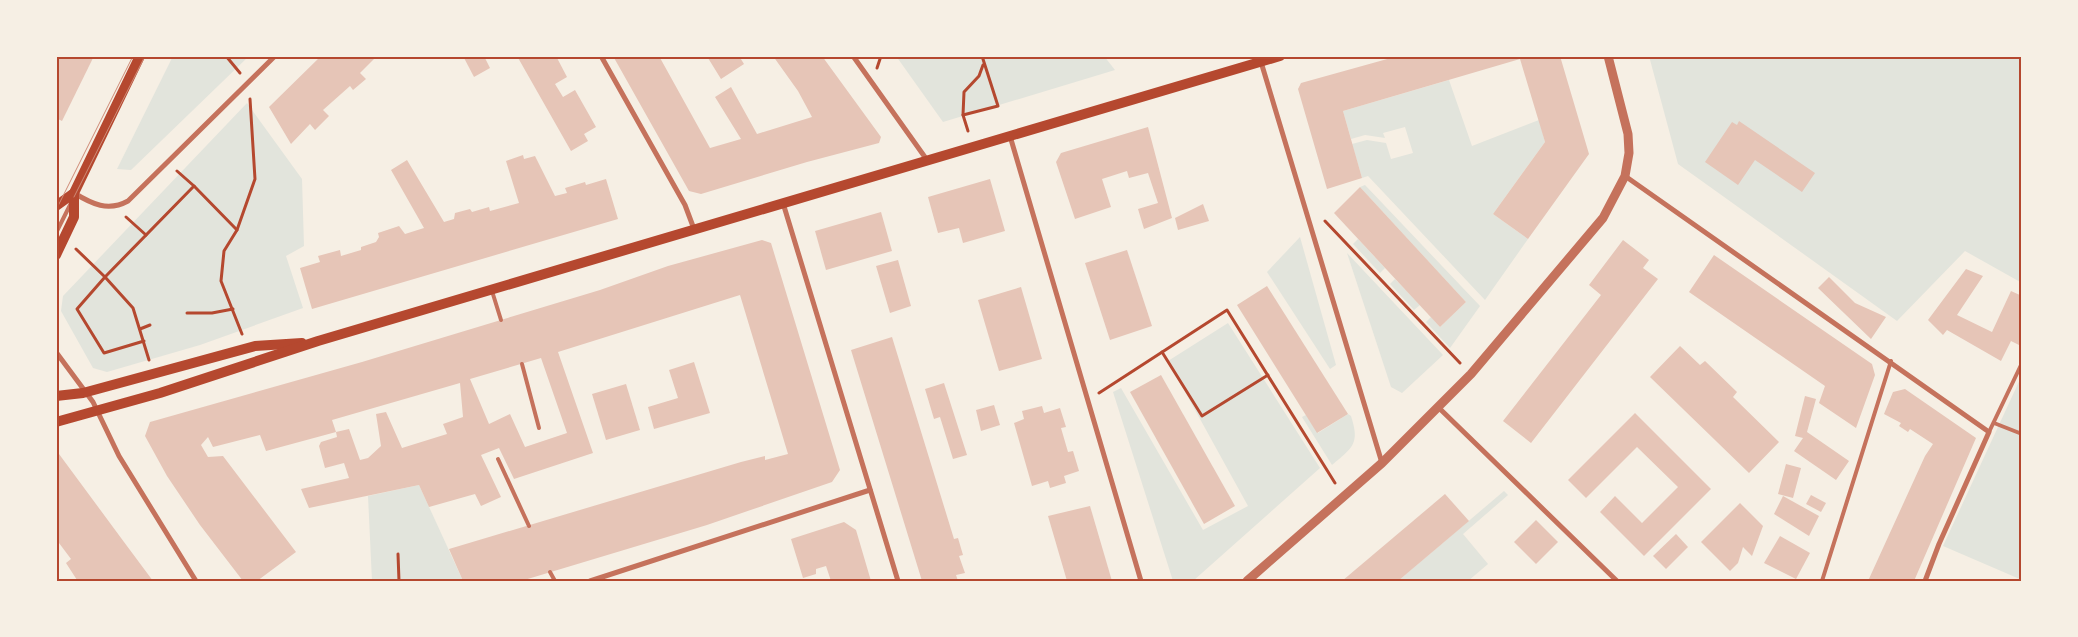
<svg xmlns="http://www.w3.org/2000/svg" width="2078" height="637" viewBox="0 0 2078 637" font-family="'Public Sans',sans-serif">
<rect width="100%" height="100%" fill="#f6efe4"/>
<!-- green -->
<g fill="#e2e4dc">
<polygon points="173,56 249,56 131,170 117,169"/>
<polygon points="896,56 1104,56 1115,70 943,122"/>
<polygon points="1649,56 2022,56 2022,283 1965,251 1897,321 1678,164"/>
<polygon points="1449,80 1472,146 1539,120 1545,142 1493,214 1528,239 1485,300 1368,176 1362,178 1352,144 1367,140 1386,143 1391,159 1413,153 1405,127 1383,133 1385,138 1365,135 1351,139 1343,111"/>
<polygon points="247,103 302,179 304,246 286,256 303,308 200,345 107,372 93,368 61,311 63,296"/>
<polygon points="1365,185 1480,306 1450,348 1426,322 1431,317 1440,327 1466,302 1360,187"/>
<polygon points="1300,237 1336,365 1330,369 1267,272"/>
<polygon points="1358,239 1385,268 1380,273 1353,244"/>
<polygon points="1347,253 1443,355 1402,393 1391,387"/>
<polygon points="1395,279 1420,305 1414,310 1390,284"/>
<polygon points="1228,323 1320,468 1193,581 1173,581 1113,392 1121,388 1203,530 1248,506 1168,361"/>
<polygon points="2022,375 2022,580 1943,546"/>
<path d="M1348 414 1351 416C1360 444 1353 447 1332 465L1302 417 1306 415 1318 433Z"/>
<polygon points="419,485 463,581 372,581 368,496"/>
<polygon points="1504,491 1508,495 1463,534 1488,564 1468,581 1398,581"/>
</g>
<!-- building -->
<g fill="#e6c5b7" fill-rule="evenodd">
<polygon points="56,56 94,56 62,121 56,118"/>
<polygon points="321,56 377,56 360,73 366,79 353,90 350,86 323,110 329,116 315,130 310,124 291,144 269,107"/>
<polygon points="463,56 484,56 490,68 474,77"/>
<polygon points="517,56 556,56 567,77 555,84 563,97 575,90 596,127 584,134 588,141 571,151"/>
<polygon points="613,56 659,56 710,148 741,139 715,97 731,87 757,134 812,117 798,91 773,56 822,56 881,137 879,143 807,162 701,194 689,191"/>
<polygon points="704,56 739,56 744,64 721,79 708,58 706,59"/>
<polygon points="1398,56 1560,56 1589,154 1528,239 1493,214 1545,142 1520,59 1343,111 1362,178 1327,189 1298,89 1301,83"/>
<polygon points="1739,121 1815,173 1802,192 1755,160 1738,185 1705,162 1732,122 1737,125"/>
<polygon points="1148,127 1172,218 1144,229 1138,209 1158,203 1148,173 1129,178 1127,171 1102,179 1111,207 1075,219 1056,162 1061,153"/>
<polygon points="523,155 524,159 535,156 555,196 567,193 565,188 585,182 586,185 606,179 618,219 312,309 300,268 320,262 318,256 340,250 341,256 361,250 361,247 376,242 379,237 378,233 399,226 405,234 424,228 391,170 407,160 444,222 454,219 455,213 470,209 472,212 489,207 490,211 519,203 506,161"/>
<polygon points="990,179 1005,231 963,243 959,228 938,233 928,197"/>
<polygon points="1360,187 1466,302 1440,327 1334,213"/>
<polygon points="1203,204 1209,221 1178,230 1175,218"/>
<polygon points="881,212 892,251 826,270 815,231"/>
<path d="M762 240 771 243 840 470 832 482 707 525 521 581H463L449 549 741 462 765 456V460L788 454 740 295 558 352 593 453 514 479 499 448 481 455 501 497 481 506 475 494 429 507 419 485 309 508 301 489 349 478 344 463 325 468 319 446 321 442 337 437 336 432 349 429 360 460 368 458 381 446 376 414 386 412 402 448 447 434 443 424 463 417 460 383 332 420 336 432 266 451 260 435 213 447 208 437 201 445 208 457 223 456 296 552 257 581H243L200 525 167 476 145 436 150 422 362 362 600 290 668 266ZM541 358 567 433 525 447 510 414 489 424 470 379Z"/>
<polygon points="1623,240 1649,260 1643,268 1658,279 1531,443 1503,421 1601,295 1589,285"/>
<polygon points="1127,250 1152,326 1110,340 1085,263"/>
<polygon points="1714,255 1872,364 1875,375 1856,428 1819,403 1825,386 1689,292"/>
<polygon points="898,260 911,306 890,313 876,266"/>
<polygon points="1966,269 1983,276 1957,315 1992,332 2011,291 2022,296 2022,343 2021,346 2011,341 2001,361 1947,330 1943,335 1928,320"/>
<polygon points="1829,277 1855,303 1886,317 1871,339 1818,288"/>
<polygon points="1267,286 1348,414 1317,433 1237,305"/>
<polygon points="1021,287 1042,359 999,371 978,300"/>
<polygon points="892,337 954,539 958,538 963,555 959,556 965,573 956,575 958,581 922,581 851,350"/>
<polygon points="1680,346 1700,365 1705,361 1737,392 1733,397 1779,442 1749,473 1650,377"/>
<polygon points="694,362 710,413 654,429 648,407 678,398 669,370"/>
<polygon points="1161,375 1235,506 1204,524 1130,392"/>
<polygon points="944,383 967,455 953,459 940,417 934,419 925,389"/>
<polygon points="626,384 640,430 606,440 592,394"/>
<polygon points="1905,389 1976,438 1914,581 1868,581 1925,456 1933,444 1910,429 1908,432 1899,426 1901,423 1884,414 1893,392"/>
<polygon points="1805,396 1816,399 1807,432 1849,461 1836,480 1794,451 1803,438 1795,436"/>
<polygon points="994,405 1000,425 981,431 976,410"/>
<polygon points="1042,406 1044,413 1060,408 1066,427 1061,428 1068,452 1073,451 1079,471 1064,476 1066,483 1050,488 1048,481 1032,486 1014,423 1024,419 1022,411"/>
<polygon points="1635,413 1711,489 1644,556 1600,512 1615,496 1642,523 1678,487 1637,447 1586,498 1568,480"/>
<polygon points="59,454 124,542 153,581 77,580 66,563 71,559 56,539 56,455"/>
<polygon points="1786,464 1801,468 1793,498 1778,494"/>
<polygon points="1445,494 1469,521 1398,581 1342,581"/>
<polygon points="1811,495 1826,503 1821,512 1806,504"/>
<polygon points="1783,496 1819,516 1809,536 1774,514"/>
<polygon points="1740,503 1763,526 1752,556 1743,547 1738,563 1730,571 1701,542"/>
<polygon points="1090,506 1112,581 1067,581 1048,516"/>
<polygon points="1536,520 1558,542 1536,564 1514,542"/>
<polygon points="844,522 856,530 871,581 831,581 826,566 816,569 816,574 803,578 791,539"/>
<polygon points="1676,534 1688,547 1666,569 1653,556"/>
<polygon points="1780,536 1810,553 1796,579 1764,563"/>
</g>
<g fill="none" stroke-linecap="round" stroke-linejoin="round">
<!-- path -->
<g stroke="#b5482f" stroke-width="3">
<polyline points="226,56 240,73"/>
<polyline points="877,68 881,56"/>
<polyline points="963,115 998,106 982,56"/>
<polyline points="968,131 963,115 964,92 979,76 983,65"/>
<polyline points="194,186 237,230"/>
<polyline points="126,217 146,235"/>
<polyline points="1325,221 1460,363"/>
<polyline points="76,249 105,277 194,186 177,171"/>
<polyline points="187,313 212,313 233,309"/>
<polyline points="140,329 150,325"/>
<polyline points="242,334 221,281 224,251 237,230 255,179 250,99"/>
<polyline points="144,341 104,353 77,309 105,277 133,308 149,360"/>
<polyline points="1162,352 1202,416 1268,375"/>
<polyline points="1099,393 1227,310 1335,483"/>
<polyline points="398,554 399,581"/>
</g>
<!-- service -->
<g stroke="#c5725c" stroke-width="4">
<polyline points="56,233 71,203"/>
<polyline points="492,291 501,320"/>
<polyline points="522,364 539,428"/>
<polyline points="1994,423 2022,434"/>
<polyline points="1989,432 2022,363"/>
<polyline points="498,459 529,526"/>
<polyline points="550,572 555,581"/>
<polyline points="1822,581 1891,361"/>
</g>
<!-- minor -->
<g stroke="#c5725c" stroke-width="5">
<polyline points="601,56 685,205 694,229"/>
<polyline points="853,56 927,160"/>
<polyline points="1261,62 1382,463"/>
<polyline points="1010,136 1141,581"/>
<polyline points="1625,176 1989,432 1939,544 1925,581"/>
<path d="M74 193C92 204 108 212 128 201L275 56"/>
<polyline points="783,203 898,581"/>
<polyline points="56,352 93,402 119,456 196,581"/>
<polyline points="1438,407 1617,581"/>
<polyline points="590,581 870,490"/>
</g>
<!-- tertiary -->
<polyline stroke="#c5725c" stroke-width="9" points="1247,581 1382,463 1471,374 1603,218 1625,176 1629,153 1628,134 1608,56"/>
<!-- secondary -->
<g stroke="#b5482f" stroke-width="10">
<polyline points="56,206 74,193 140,56"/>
<polyline points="56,255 74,217 74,193"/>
<polyline points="56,396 83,393 255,346 302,343"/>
<polyline points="56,422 160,393 318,341 1280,56"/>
</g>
<!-- tram -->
<g stroke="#cf8b77" stroke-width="1">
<polyline points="74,197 145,56"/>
<polyline points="56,210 133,56"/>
</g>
</g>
<!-- border -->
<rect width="2078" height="637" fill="none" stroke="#f6efe4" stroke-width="115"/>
<rect x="58" y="58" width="1962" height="522" fill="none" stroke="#b5482f" stroke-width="2"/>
</svg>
